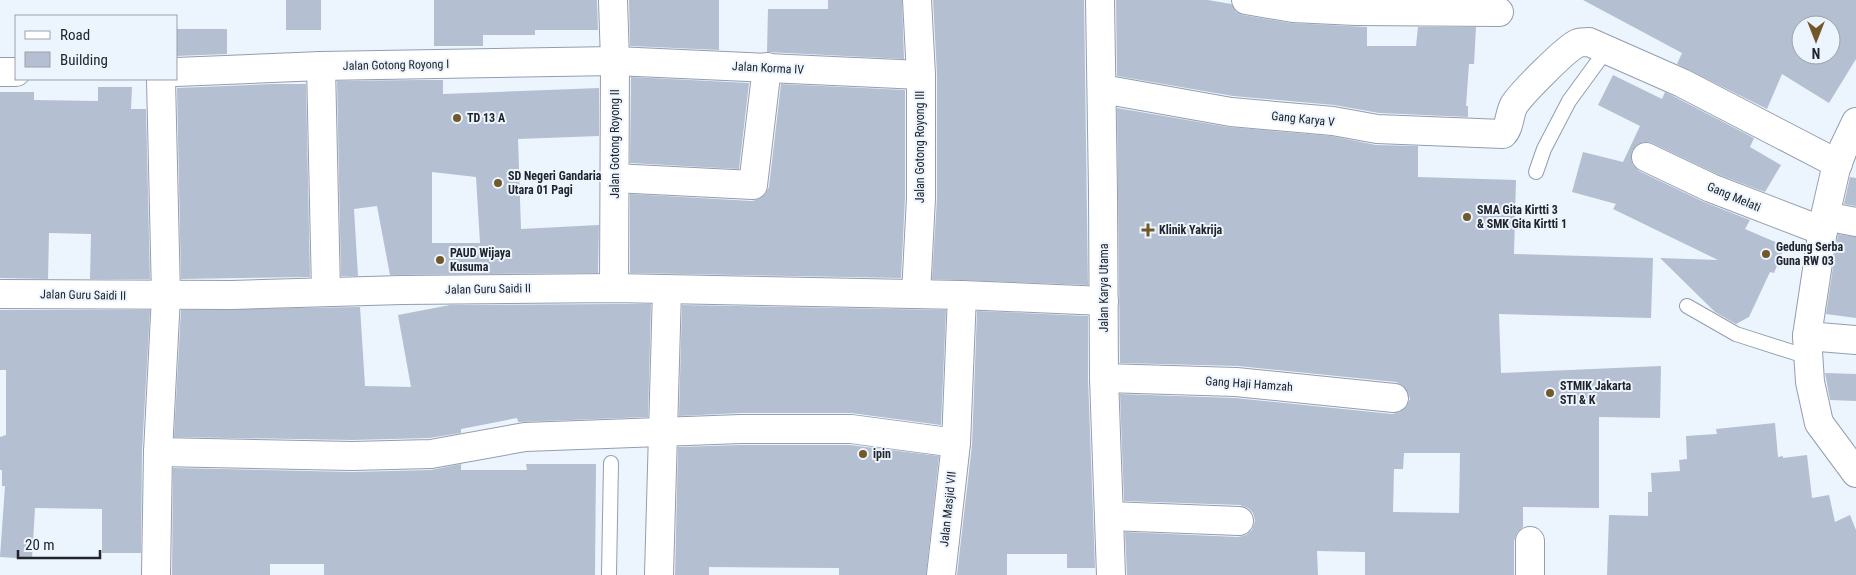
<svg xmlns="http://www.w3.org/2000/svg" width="1856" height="575" viewBox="0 0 1856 575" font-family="'Roboto Condensed',sans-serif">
<rect width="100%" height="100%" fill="#ecf4fe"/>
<!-- building -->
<g fill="#b4bfd1" fill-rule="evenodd">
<rect x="286" y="0" width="35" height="30"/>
<polygon points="434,0 597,0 598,30 535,30 535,35 483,35 483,46 434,46"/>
<polygon points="629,0 719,0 719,50 630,46"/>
<polygon points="828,0 902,0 904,59 767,52 768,9 828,9"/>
<polygon points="933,0 1084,0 1088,285 932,279 937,198 937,75"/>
<polygon points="1116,0 1208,0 1231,4 1236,12 1243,15 1290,23 1367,27 1367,46 1416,46 1418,27 1476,27 1474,64 1469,64 1466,106 1468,106 1468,117 1379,113 1334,105 1233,96 1117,76"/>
<path d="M1583 0H1856V59L1829 103 1782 74 1767 109 1677 64 1682 53ZM1801 25H1831V55H1801Z"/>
<polygon points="176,29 227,29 227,54 176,56"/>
<polygon points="1613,75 1662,99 1665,92 1675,97 1754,138 1750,147 1781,165 1765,192 1717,174 1652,143 1644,142 1638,144 1632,151 1631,159 1633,165 1639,171 1704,202 1750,220 1745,229 1785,246 1774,273 1770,272 1749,317 1736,324 1715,312 1660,258 1718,260 1613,209 1616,204 1572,192 1583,152 1623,162 1640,126 1598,105"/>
<polygon points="631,77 749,83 739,169 630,163"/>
<path d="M417 80H443V94L599 88V136L518 139 521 229 599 225 598 273 390 275 377 206 354 209 358 276H341L337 81ZM432 172 476 177 480 243H432Z"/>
<polygon points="273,84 306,84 310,277 181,279 177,88"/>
<polygon points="781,84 905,90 905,198 901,278 630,273 630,194 752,201 759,199 765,194 769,187"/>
<polygon points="98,87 132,87 131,109 146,109 150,279 90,279 91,234 49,233 48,279 0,278 0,92 34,92 34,100 98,101"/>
<path d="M1117 108 1228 127 1331 136 1376 145 1418 146V177L1516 180 1514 254 1653 258 1651 318 1499 314 1501 373 1661 366 1660 418 1599 417V508L1523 507V527L1517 533 1514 541V575H1365V552L1317 551 1318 575H1127L1125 532 1238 537 1246 535 1252 530 1255 521 1253 513 1248 508 1240 505 1124 501 1120 394 1235 398 1392 414 1400 412 1406 407 1410 399 1408 392 1403 386 1396 382 1238 366 1120 363ZM1404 453H1460L1459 513 1393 512 1394 469H1403Z"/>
<polygon points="1850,177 1856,178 1856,206 1844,204"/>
<polygon points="1838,234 1856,237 1856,318 1826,314"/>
<polygon points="614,304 651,304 648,417 518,422 517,418 461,429 461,433 429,438 352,440 174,437 181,310 360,307 365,386 411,387 398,315 450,305"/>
<polygon points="682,305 946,310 941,425 851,413 741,413 679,416"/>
<polygon points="0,310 150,310 142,452 141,553 102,553 102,509 35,508 32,559 0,557 5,486 2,486 2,470 0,470 0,437 6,435 6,370 0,370"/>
<polygon points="977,311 1088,316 1088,378 1095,568 1067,568 1067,554 1007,554 1007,575 957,575 972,445"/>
<polygon points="1825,373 1856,374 1856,401 1830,400"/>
<polygon points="1775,423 1778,457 1783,456 1783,458 1807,455 1812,498 1829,495 1835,522 1850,515 1856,530 1856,575 1607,575 1609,515 1648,516 1648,492 1652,492 1651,473 1680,471 1679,460 1687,459 1686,436 1717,434 1716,429"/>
<polygon points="741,445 850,445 939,456 926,575 839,575 839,568 709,567 709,575 675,575 678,447"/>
<polygon points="461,464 461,470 527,470 526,464 596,464 595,575 324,575 324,564 270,564 270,575 172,575 173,468 352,472 431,470"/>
</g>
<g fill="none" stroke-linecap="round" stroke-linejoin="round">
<!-- service casing -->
<g stroke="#939eae" stroke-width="16">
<g id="service">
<polyline points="1536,172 1544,149 1569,101 1607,49"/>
<polyline points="1687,306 1736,334 1808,357"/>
<polyline points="609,575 611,463"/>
</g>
</g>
<!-- minor casing -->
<g stroke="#939eae" stroke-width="30">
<g id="minor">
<polyline points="613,0 615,61 614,288"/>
<polyline points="1100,0 1103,192 1104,378 1111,575"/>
<polyline points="1246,0 1293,8 1356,11 1499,12"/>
<polyline points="321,66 326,292"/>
<polyline points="0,72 16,72"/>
<polyline points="176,72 321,66 615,61 921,75"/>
<path d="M1102 89 1231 112 1333 121 1377 129 1503 134C1510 127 1509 114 1514 105 1521 94 1566 48 1578 43 1581 42 1586 42 1589 42L1682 83 1838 164"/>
<polyline points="1856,122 1844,147 1836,168 1825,216 1807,336 1810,382 1819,423 1856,473"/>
<polyline points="1646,157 1711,188 1823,231"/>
<polyline points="614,178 753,185 767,67"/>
<polyline points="1825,216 1856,222"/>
<polyline points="0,294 232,295 402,290 614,288 962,295 1104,301"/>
<polyline points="916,294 921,198 921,75 917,0"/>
<polyline points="1807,336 1856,340"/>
<polyline points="1104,378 1236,382 1394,398"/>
<polyline points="158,452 352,456 431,454 525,437 741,429 851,429 956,443"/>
<polyline points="1109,516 1239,521"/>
<polyline points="1530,541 1530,575"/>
<polyline points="156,575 158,452 166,296 161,79"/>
<polyline points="659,575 667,290"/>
<polyline points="941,575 956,443 962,295"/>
</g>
</g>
<!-- service -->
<use href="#service" stroke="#fff" stroke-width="14"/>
<!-- minor -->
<use href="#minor" stroke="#fff" stroke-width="28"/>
</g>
<!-- markers -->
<g fill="#73582a" stroke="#ecf4fe" stroke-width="2">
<circle cx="457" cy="118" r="5"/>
<circle cx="498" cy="183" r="5"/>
<circle cx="1467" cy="217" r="5"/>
<path d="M1145.5 222.5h5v5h5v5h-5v5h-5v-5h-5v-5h5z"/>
<circle cx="1766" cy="254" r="5"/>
<circle cx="440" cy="260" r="5"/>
<circle cx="1550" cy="393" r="5"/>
<circle cx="863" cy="454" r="5"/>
</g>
<g text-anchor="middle" stroke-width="4" stroke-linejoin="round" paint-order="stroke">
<!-- street labels -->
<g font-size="12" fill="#21252b" stroke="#ecf4fe">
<text transform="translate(396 65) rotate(-1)" y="4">Jalan Gotong Royong I</text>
<text transform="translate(768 68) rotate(3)" y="4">Jalan Korma IV</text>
<text transform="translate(1303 119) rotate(6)" y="4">Gang Karya V</text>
<text transform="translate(615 144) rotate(-90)" y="4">Jalan Gotong Royong II</text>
<text transform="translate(920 147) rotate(-90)" y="4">Jalan Gotong Royong III</text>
<text transform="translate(1734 197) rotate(23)" y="4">Gang Melati</text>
<text transform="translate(1104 288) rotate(-90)" y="4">Jalan Karya Utama</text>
<text transform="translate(488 289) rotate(-1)" y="4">Jalan Guru Saidi II</text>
<text transform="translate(83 295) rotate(1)" y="4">Jalan Guru Saidi II</text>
<text transform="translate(1249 384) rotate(4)" y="4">Gang Haji Hamzah</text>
<text transform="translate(948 509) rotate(-84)" y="4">Jalan Masjid VII</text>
</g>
<!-- poi labels -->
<g font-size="12" font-weight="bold" fill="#21252b" stroke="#ecf4fe" text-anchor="start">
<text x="467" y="122">TD 13 A</text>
<text x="508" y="180">SD Negeri Gandaria<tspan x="508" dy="14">Utara 01 Pagi</tspan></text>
<text x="1477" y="214">SMA Gita Kirtti 3<tspan x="1477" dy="14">&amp; SMK Gita Kirtti 1</tspan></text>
<text x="1159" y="234">Klinik Yakrija</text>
<text x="1776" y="251">Gedung Serba<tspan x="1776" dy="14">Guna RW 03</tspan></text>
<text x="450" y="257">PAUD Wijaya<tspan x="450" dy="14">Kusuma</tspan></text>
<text x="1560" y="390">STMIK Jakarta<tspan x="1560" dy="14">STI &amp; K</tspan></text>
<text x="873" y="458">ipin</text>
</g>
</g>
<!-- legend -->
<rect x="15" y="15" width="162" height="65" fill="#ecf4fe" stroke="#9ba1aa"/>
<rect x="25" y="31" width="25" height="8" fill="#ffffff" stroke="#9ba1aa"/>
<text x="60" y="40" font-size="15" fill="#21252b">Road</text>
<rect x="25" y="52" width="25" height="15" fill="#b4bfd1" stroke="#9ba1aa"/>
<text x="60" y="65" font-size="15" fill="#21252b">Building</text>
<!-- north arrow -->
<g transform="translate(1816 40) rotate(180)"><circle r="24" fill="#ecf4fe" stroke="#9ba1aa"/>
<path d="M0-4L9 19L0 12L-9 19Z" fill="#73582a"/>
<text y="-8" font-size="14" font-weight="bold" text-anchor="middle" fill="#21252b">N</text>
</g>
<!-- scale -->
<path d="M18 550v8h82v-8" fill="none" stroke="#21252b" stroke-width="2.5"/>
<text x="25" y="550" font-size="15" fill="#21252b" stroke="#ecf4fe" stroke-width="4" paint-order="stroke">20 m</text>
</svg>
